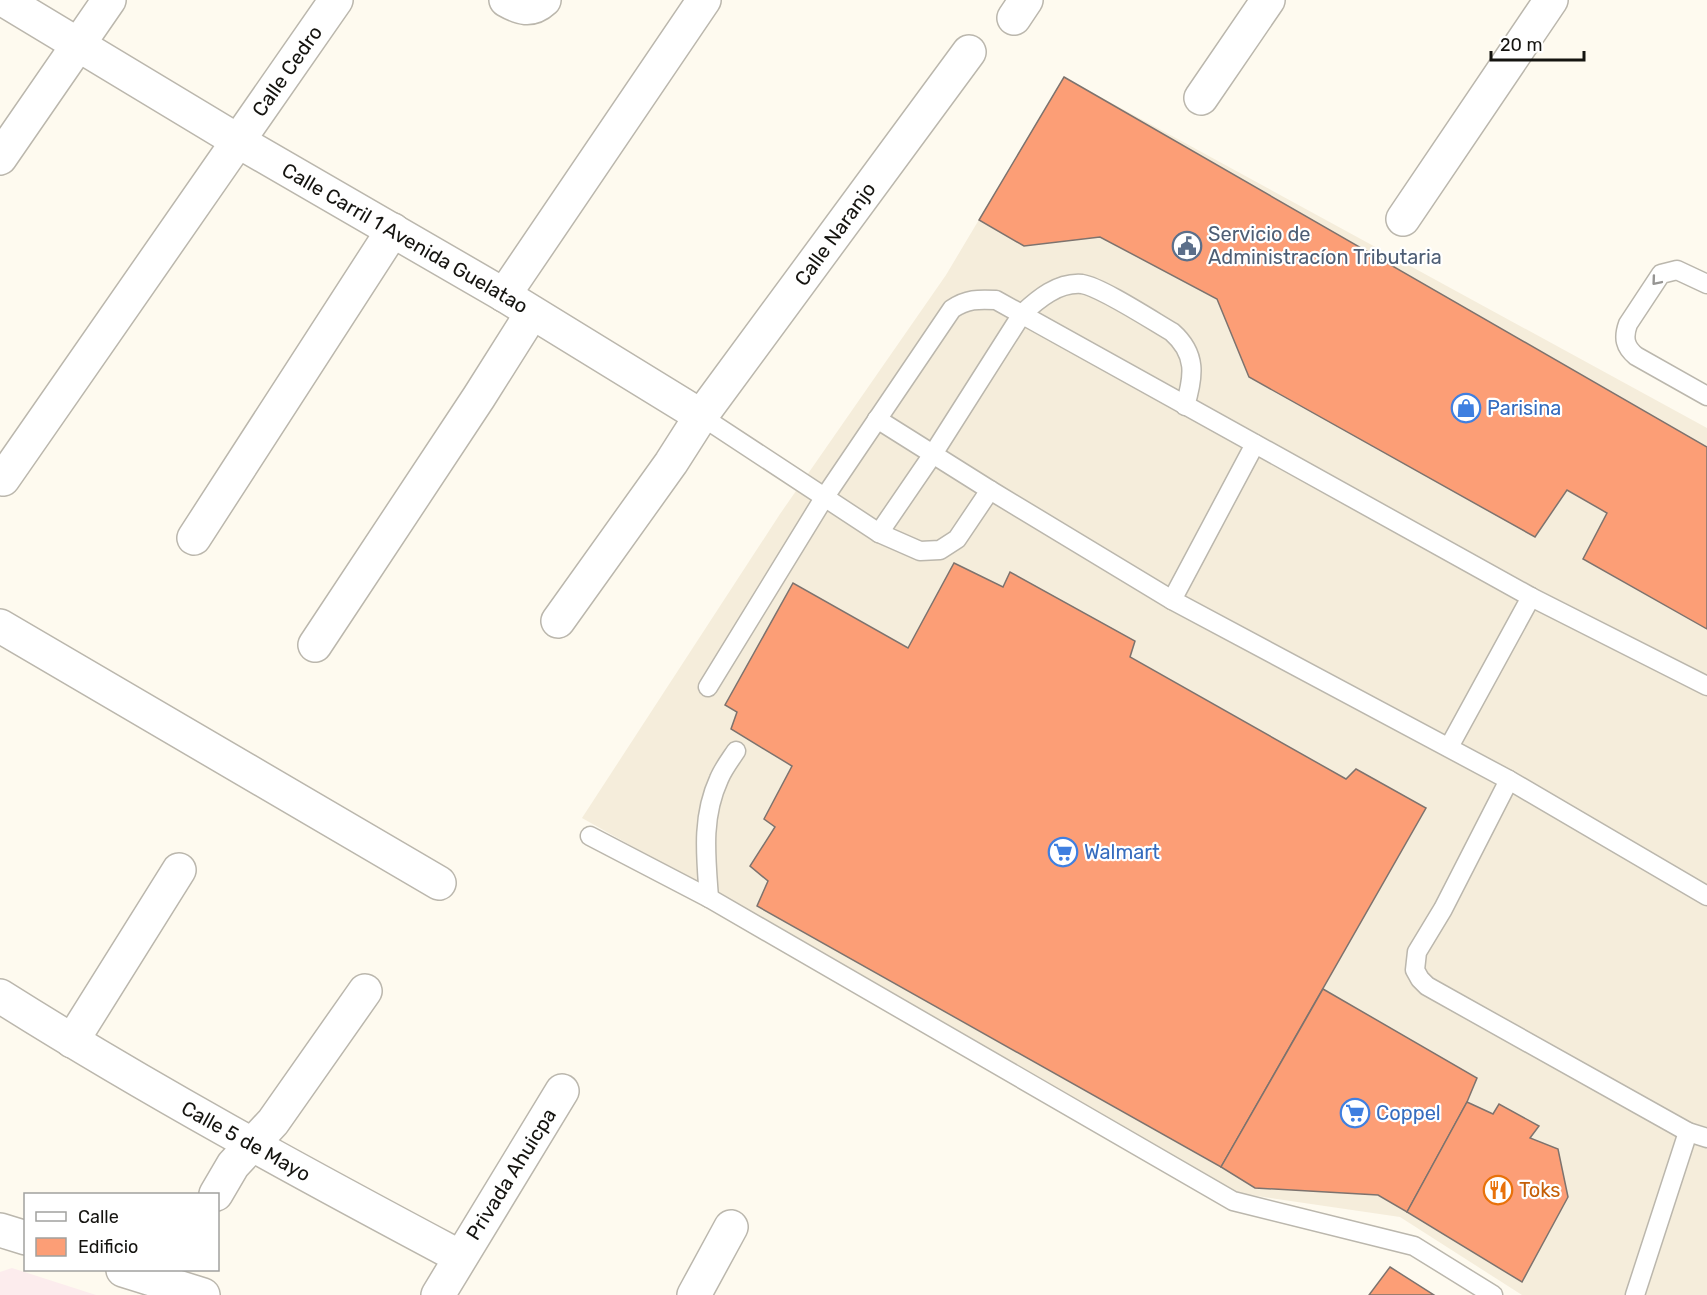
<svg xmlns="http://www.w3.org/2000/svg" width="1707" height="1295" viewBox="0 0 1707 1295" font-family="Rubik,sans-serif">
<rect width="100%" height="100%" fill="#fefaef"/>
<!-- built -->
<polygon fill="#f5eddb" points="1064,77 1707,428 1707,1295 1522,1295 1400,1217 1236,1193 733,903 582,818 780,514 946,275"/>
<!-- education -->
<polygon fill="#fceced" points="12,1268 96,1295 0,1295 0,1272"/>
<!-- building -->
<g fill="#fc9e76" stroke="#7d736e" stroke-width="1.5">
<polygon points="1064,77 1707,447 1707,629 1583,559 1607,513 1567,490 1535,537 1249,377 1217,299 1100,237 1024,246 979,220"/>
<polygon points="954,563 1003,587 1010,572 1135,641 1130,657 1346,779 1356,769 1426,808 1221,1167 757,906 768,881 750,866 775,827 764,819 792,766 731,729 737,712 725,705 793,583 908,648"/>
<polygon points="1323,989 1477,1078 1467,1102 1407,1212 1378,1195 1255,1188 1221,1167"/>
<polygon points="1467,1102 1493,1114 1499,1104 1539,1126 1530,1138 1558,1149 1568,1197 1522,1282 1407,1212"/>
<polygon points="1390,1267 1434,1295 1369,1295"/>
</g>
<g fill="none" stroke-linecap="round" stroke-linejoin="round">
<!-- service casing -->
<g stroke="#bbb7ad" stroke-width="21">
<g id="service">
<path d="M1707 284 1677 270 1661 274 1628 324C1623 338 1625 347 1636 356L1707 396"/>
<polyline points="701,416 879,533 920,551 940,550 957,539 990,490"/>
<polyline points="877,419 990,490 1172,600 1509,780 1707,896"/>
<path d="M879 533 933 454 1022 314C1038 299 1058 282 1082 284 1101 287 1153 321 1172 332 1197 354 1194 376 1185 406"/>
<polyline points="1172,600 1255,444"/>
<path d="M708 687 824 498 952 309C967 299 978 299 996 300L1531 597 1707 686"/>
<polyline points="1449,747 1531,597"/>
<polyline points="1509,780 1443,909 1417,952 1415,970 1420,979 1427,986 1688,1132 1707,1138"/>
<polyline points="590,836 709,898 1233,1201 1414,1246 1493,1295"/>
<path d="M709 898C706 857 701 818 719 779 723 769 730 760 736 751"/>
<polyline points="1635,1295 1688,1132"/>
</g>
</g>
<!-- minor casing -->
<g stroke="#bbb7ad" stroke-width="36">
<g id="minor">
<polyline points="4,0 238,141 504,295 701,416"/>
<path d="M506 0C520 8 531 12 544 0"/>
<polyline points="1014,18 1026,0"/>
<polyline points="1201,98 1268,0"/>
<polyline points="0,158 109,0"/>
<polyline points="1403,219 1551,0"/>
<polyline points="504,295 704,0"/>
<polyline points="3,479 336,0"/>
<polyline points="194,538 393,230"/>
<polyline points="558,621 671,463 701,416 969,52"/>
<polyline points="0,626 439,883"/>
<polyline points="315,645 479,397 532,313"/>
<path d="M0 996C149 1090 304 1174 460 1257"/>
<polyline points="72,1041 179,870"/>
<polyline points="216,1194 233,1165 273,1122 365,991"/>
<polyline points="438,1295 562,1091"/>
<polyline points="694,1295 731,1227"/>
</g>
</g>
<!-- tertiary casing -->
<g stroke="#bbb7ad" stroke-width="36">
<g id="tertiary">
<polyline points="0,1230 26,1238"/>
<polyline points="123,1270 203,1295"/>
</g>
</g>
<!-- service -->
<use href="#service" stroke="#fff" stroke-width="18"/>
<!-- minor -->
<use href="#minor" stroke="#fff" stroke-width="33"/>
<!-- tertiary -->
<use href="#tertiary" stroke="#fff" stroke-width="33"/>
</g>
<!-- one-way arrows -->
<defs><path id="oneway-chevron" d="M-2-3.5L2.5 0L-2 3.5" fill="none" stroke-width="1.6" stroke-linecap="round" stroke-linejoin="round" transform="scale(1.5)"/></defs>
<use stroke="#969593" href="#oneway-chevron" transform="translate(1656 281) rotate(130)"/>
<!-- icons -->
<defs>
<g id="civic-ring" transform="scale(1.5)"><circle r="9.5" fill="#fff" stroke="#5c6f8a" stroke-width="1.5"/><path d="M-.6-6.5H3V-4.5H.6V-3L4-1V1h2V6H-6V1h2V-1L-.6-3ZM-1.2 2.5V6h2.4V2.5Z" fill="#5c6f8a"/></g>
<g id="shop-ring" transform="scale(1.5)"><circle r="9.5" fill="#fff" stroke="#3f7fe0" stroke-width="1.5"/><path d="M-5-2.5h2.3a2.7 3.5 0 0 1 5.4 0H5L5.5 6h-11ZM-1.5-2.5h3a1.5 2.3 0 0 0-3 0Z" fill="#3f7fe0"/></g>
<g id="supermarket-ring" transform="scale(1.5)"><circle r="9.5" fill="#fff" stroke="#3f7fe0" stroke-width="1.5"/><path d="M-6-5.5h2.5l.6 2H6L4.5 2H-2.5L-4.4-4H-6ZM-1.5 3.2a1.3 1.3 0 1 0 .1 0ZM3 3.2a1.3 1.3 0 1 0 .1 0Z" fill="#3f7fe0"/></g>
<g id="restaurant-ring" transform="scale(1.5)"><circle r="9.5" fill="#fff" stroke="#e8710a" stroke-width="1.5"/><path d="M-5-6h1v4h1v-4h1v4h1v-4h1v5L-1.5 .5V6h-2V.5L-5-1ZM5-6V6H3V1.5H1.5Q1.5-4 5-6Z" fill="#e8710a"/></g>
</defs>
<g fill-rule="evenodd">
<use href="#civic-ring" x="1187" y="246"/>
<use href="#shop-ring" x="1466" y="408"/>
<use href="#supermarket-ring" x="1063" y="852"/>
<use href="#supermarket-ring" x="1355" y="1113"/>
<use href="#restaurant-ring" x="1498" y="1190"/>
</g>
<g text-anchor="middle" stroke-width="4.5" stroke-linejoin="round" paint-order="stroke">
<!-- street labels -->
<g font-size="20" fill="#151410" stroke="#fff">
<text transform="translate(287 71) rotate(-55)" y="7">Calle Cedro</text>
<text transform="translate(835 234) rotate(-54)" y="7">Calle Naranjo</text>
<text transform="translate(405 238) rotate(30)" y="7">Calle Carril 1 Avenida Guelatao</text>
<text transform="translate(246 1141) rotate(29)" y="7">Calle 5 de Mayo</text>
<text transform="translate(511 1174) rotate(-58)" y="7">Privada Ahuicpa</text>
</g>
<!-- service labels -->
<g font-size="20" fill="#4e5e75" stroke="#fff" text-anchor="start">
<text x="1208" y="241">Servicio de<tspan x="1208" dy="23">Administracíon Tributaria</tspan></text>
</g>
<!-- shop labels -->
<g font-size="20" fill="#366cbe" stroke="#fff" text-anchor="start">
<text x="1487" y="415">Parisina</text>
<text x="1084" y="859">Walmart</text>
<text x="1376" y="1120">Coppel</text>
</g>
<!-- food labels -->
<g font-size="20" fill="#c56008" stroke="#fff" text-anchor="start">
<text x="1519" y="1197">Toks</text>
</g>
</g>
<!-- legend -->
<rect x="24" y="1193" width="195" height="78" fill="#ffffff" stroke="#a1a19f" stroke-width="1.5"/>
<rect x="36" y="1212" width="30" height="9" fill="#ffffff" stroke="#a1a19f" stroke-width="1.5"/>
<text x="78" y="1223" font-size="18" fill="#151410">Calle</text>
<rect x="36" y="1238" width="30" height="18" fill="#fc9e76" stroke="#a1a19f" stroke-width="1.5"/>
<text x="78" y="1253" font-size="18" fill="#151410">Edificio</text>
<!-- scale -->
<path d="M1491 51v9h93v-9" fill="none" stroke="#151410" stroke-width="3"/>
<text x="1500" y="51" font-size="18" fill="#151410" stroke="#ffffff" stroke-width="4.5" paint-order="stroke">20 m</text>
</svg>
